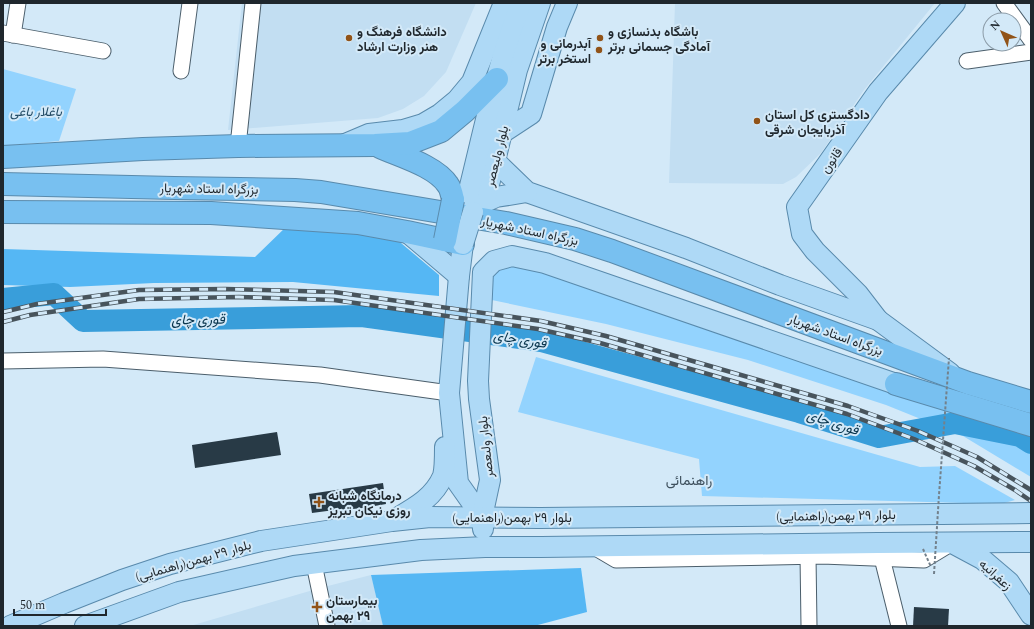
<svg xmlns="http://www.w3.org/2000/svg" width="1034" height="629" viewBox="0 0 1034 629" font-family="Spectral,Vazirmatn,serif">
<rect width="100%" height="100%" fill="#d3e9f8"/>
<!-- built -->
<g fill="#c2def2">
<polygon points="242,3 476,3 446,72 424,96 403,109 378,118 228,130"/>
<polygon points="675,3 935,3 864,90 821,153 796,177 783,184 669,183"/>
<polygon points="371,575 383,626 190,626 320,588"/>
</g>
<!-- green -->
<g fill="#93d3fe">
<polygon points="3,69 76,89 59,141 3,146"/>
<polygon points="510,263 532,266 1031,428 1031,477 963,436 886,405 748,360 606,324 482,298 486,277"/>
<polygon points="536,357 920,467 955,466 1015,500 1001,504 702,496 699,459 518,412"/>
</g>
<!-- forest -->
<g fill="#55b7f4">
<polygon points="287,226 395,238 439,275 439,296 293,282 154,283 70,287 3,285 3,249 255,257"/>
<polygon points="581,568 587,612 534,626 383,626 371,575"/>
</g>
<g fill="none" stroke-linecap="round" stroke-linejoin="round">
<!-- river -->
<polyline stroke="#399eda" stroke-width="22" points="3,299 54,294 83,321 362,316 541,341 799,412 879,437 955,423 1020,436 1031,443"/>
</g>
<!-- building -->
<g fill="#283a46">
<polygon points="277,432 281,455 195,468 192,445"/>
<polygon points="383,483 386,504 363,508 342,510 342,509 312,513 309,494"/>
<polygon points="914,607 949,609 948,626 913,626"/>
</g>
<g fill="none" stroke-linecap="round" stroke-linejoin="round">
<!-- minor casing -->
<g stroke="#4b5e6b" stroke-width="17">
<g id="minor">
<polyline points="1004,3 1031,40"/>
<polyline points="3,33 103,51"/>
<polyline points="13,35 18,3"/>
<polyline points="967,61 1031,52"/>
<polyline points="181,71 190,3"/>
<polyline points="238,146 253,3"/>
<polyline points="3,361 103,359 320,375 449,393"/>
<polyline points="594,547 616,560 822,556 924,560 952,543"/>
<polyline points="808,556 809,626"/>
<polyline points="882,558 899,626"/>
<polyline points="314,564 327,626"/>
</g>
</g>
<!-- major casing -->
<g stroke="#598aac" stroke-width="22">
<g id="major">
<polyline points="502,133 531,114 557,27 567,3"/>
<polyline points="343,145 369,134 403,130 423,124 440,114 457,100 472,82 504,3"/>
<polyline points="495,161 527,192 686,248 780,285 878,320 950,373"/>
<polyline points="477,209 487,201 496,197 527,192"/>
<polyline points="473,212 486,196 495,161 517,70 540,3"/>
<path d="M473 212 468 194C484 130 497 65 521 3"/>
<polyline points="407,232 459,276"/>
<polyline points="463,244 459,276 449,393 458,483 482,517"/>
<polyline points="878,320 858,294 815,251 802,234 797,207 878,92 955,3"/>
<path d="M397 518C416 507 434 497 443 476 445 469 445 455 445 447"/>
<polyline points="483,529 482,517 490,480 479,399 478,381 483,272 494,261 512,256 545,263 896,384"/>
<polyline points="954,544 982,559 1009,582 1031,615"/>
<polyline points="10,626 64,603 122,580 170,564 261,541 392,521 430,517 540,518 1031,513"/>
<polyline points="85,626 179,592 294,566 421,550 485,547 541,547 878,543 1031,542"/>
</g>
</g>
<!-- highway casing -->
<g stroke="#598aac" stroke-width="24">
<g id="highway">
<path d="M380 147C400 156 436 166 448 185 451 189 452 195 453 200"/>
<polyline points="3,157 143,149 238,146 375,145 410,143 441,131 465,111 497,79"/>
<polyline points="3,184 174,188 295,190 321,192 506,223 575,239 612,251 968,383 1031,402"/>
<polyline points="3,212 211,213 358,223 407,232 463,244"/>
<polyline points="896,384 1031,425"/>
</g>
</g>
<!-- minor -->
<use href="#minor" stroke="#fff" stroke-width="15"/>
<!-- major -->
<use href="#major" stroke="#aed9f6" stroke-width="20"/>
<!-- highway -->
<use href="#highway" stroke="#78c0f0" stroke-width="22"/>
<!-- rail casing -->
<g stroke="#48545c" stroke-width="4.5">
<g id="rail">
<polyline points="3,312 37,304 139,290 225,289 334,292 541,321 606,336 848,406 918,431 977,457 1031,490"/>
<polyline points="3,322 30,315 139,299 239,297 334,300 538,329 600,343 847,414 914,439 974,466 1015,490 1031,501"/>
</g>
</g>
<!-- rail -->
<use href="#rail" stroke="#d3e9f8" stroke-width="3" stroke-dasharray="9" stroke-linecap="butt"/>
<!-- major-bridge casing -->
<g stroke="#598aac" stroke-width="22" stroke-linecap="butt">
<polyline id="major-bridge" points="463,244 473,212"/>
</g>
<!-- highway-bridge casing -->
<g stroke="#598aac" stroke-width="24" stroke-linecap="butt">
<polyline id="highway-bridge" points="445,240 453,200"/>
</g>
<!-- path-bridge -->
<g stroke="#73818c" stroke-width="2" stroke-dasharray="3 2" stroke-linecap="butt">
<polyline points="923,549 931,567"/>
<polyline points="934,574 939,495 949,358"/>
</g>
<!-- major-bridge -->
<use href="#major-bridge" stroke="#aed9f6" stroke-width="20"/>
<!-- highway-bridge -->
<use href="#highway-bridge" stroke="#78c0f0" stroke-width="22"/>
</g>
<!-- markers -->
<g fill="#915318" stroke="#d3e9f8" stroke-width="1.5">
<circle cx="349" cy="38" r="4"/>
<circle cx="600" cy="38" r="4"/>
<circle cx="599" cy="50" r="4"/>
<circle cx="757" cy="121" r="4"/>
<path d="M317 496h4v4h4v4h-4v4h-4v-4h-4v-4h4z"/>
<path d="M315 601h4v4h4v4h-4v4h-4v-4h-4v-4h4z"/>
</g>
<g text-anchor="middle" stroke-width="4" stroke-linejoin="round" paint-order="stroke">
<!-- poi labels -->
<g font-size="13" font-weight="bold" fill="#1f272d" stroke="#d3e9f8" text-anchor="start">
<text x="357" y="36">دانشگاه فرهنگ و<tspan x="357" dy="15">هنر وزارت ارشاد</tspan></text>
<text x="608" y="36">باشگاه بدنسازی و<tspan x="608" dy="15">آمادگی جسمانی برتر</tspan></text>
<text x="591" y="48" text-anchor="end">آبدرمانی و<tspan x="591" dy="15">استخر برتر</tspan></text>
<text x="765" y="119">دادگستری کل استان<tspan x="765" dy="15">آذربایجان شرقی</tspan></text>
<text x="328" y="500">درمانگاه شبانه<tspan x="328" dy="15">روزی نیکان تبریز</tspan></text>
<text x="326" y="605">بیمارستان<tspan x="326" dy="15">٢٩ بهمن</tspan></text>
</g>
<!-- park labels -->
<g font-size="13" font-style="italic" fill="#234b65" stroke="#d3e9f8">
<text x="36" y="116">باغلار باغی</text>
</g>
<!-- street labels -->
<g font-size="13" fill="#1f272d" stroke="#d3e9f8">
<text transform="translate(496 156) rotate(-76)" y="5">بلوار ولیعصر</text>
<text transform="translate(831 160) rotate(-55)" y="5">قانون</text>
<text transform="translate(209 188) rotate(1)" y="5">بزرگراه استاد شهریار</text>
<text transform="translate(530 230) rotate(12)" y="5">بزرگراه استاد شهریار</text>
<text transform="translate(836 334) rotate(20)" y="5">بزرگراه استاد شهریار</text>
<text transform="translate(485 447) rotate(-96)" y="5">بلوار ولىعصر</text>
<text transform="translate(836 515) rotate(-1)" y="5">بلوار ٢٩ بهمن(راهنمایی)</text>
<text x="512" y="522">بلوار ٢٩ بهمن(راهنمایی)</text>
<text transform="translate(193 560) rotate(-16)" y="5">بلوار ٢٩ بهمن(راهنمایی)</text>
<text transform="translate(996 574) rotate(42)" y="5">زعفرانیه</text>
</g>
<!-- water labels -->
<g font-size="14" font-style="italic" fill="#09354d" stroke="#d3e9f8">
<text transform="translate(198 319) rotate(-1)" y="5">قوری چای</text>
<text transform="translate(520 339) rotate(9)" y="5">قوری چای</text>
<text transform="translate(833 422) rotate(18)" y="5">قوری چای</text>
</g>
<!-- neighbourhood labels -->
<g font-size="14" fill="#3e505d" stroke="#d3e9f8">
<text x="689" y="485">راهنمائی</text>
</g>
</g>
<!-- border -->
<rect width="1034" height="629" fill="none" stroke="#1f272d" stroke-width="8"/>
<!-- north arrow -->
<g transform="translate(1002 32) rotate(315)"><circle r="19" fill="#d3e9f8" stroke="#8b9ba7"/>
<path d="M0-3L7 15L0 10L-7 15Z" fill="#915318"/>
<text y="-6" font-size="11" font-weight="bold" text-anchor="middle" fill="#1f272d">N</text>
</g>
<!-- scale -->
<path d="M14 609v6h92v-6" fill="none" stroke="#1f272d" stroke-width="2"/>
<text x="20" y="609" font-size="12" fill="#1f272d" stroke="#d3e9f8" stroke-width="3" paint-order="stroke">50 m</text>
</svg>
